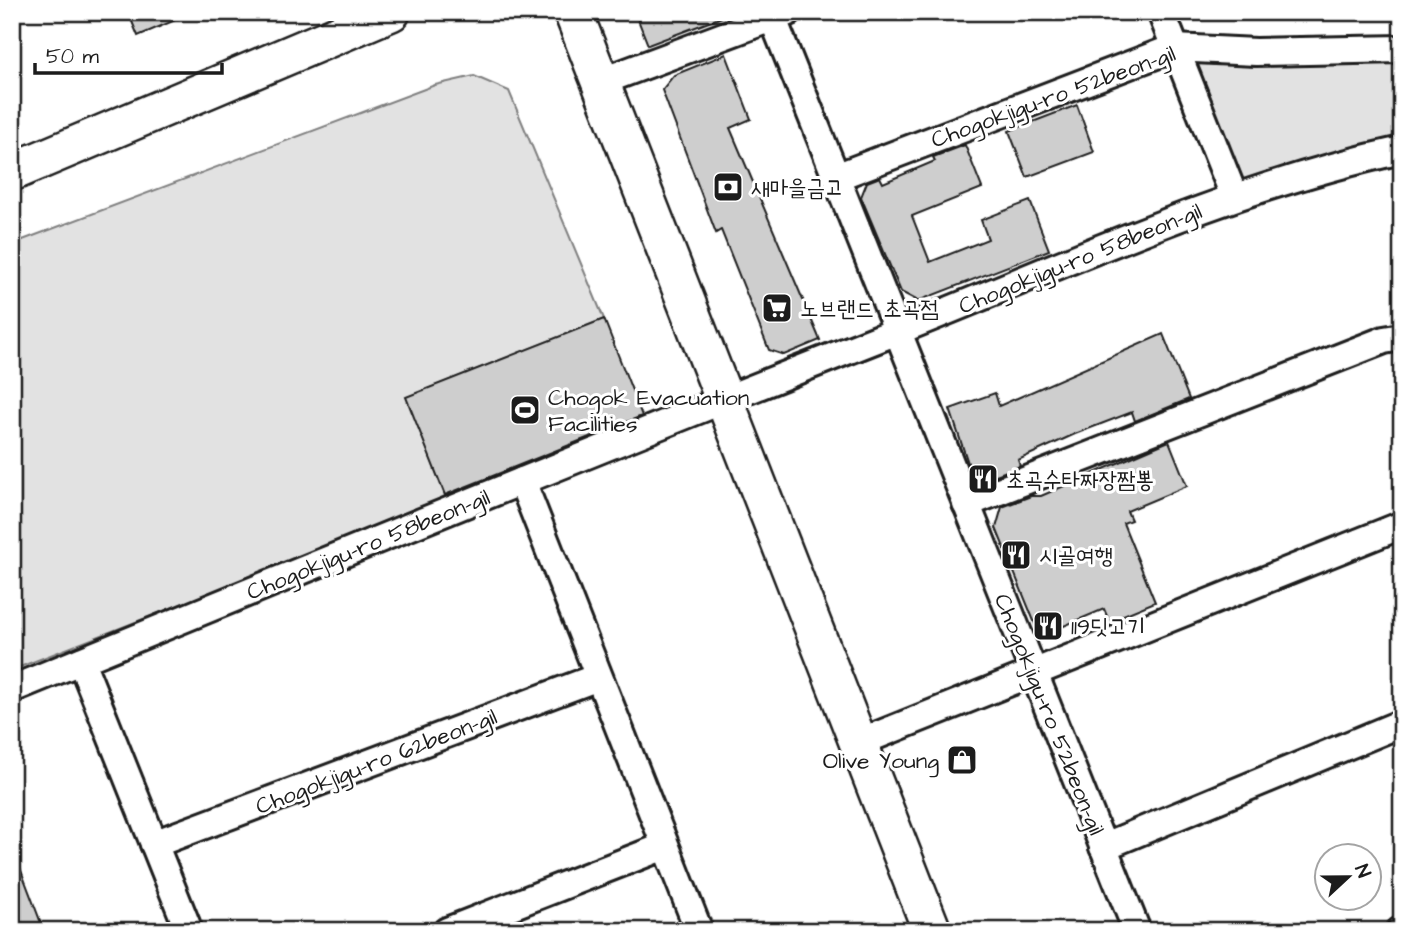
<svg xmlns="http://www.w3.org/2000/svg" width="1414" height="943" viewBox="0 0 1414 943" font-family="'Architects Daughter','Poor Story',sans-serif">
<rect width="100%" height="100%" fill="#fff"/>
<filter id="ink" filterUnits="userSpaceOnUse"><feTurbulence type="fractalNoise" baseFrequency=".0143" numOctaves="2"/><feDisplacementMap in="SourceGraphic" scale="14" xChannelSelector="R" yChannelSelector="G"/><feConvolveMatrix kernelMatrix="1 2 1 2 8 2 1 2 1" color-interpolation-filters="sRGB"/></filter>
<g filter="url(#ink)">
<!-- green -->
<g fill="#e2e2e2" stroke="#7f7f7f" stroke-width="2">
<polygon points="1402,61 1402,140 1323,156 1242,182 1195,62"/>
<polygon points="474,76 509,91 604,319 407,397 447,501 12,670 12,244 435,85"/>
</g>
<!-- building -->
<g fill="#cecece" stroke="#1c1c1c" stroke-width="2">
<polygon points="128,12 194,12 138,36"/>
<polygon points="635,12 730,12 730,14 648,45"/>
<polygon points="726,54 751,119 730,128 820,340 784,355 769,350 721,230 716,233 662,90 674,75"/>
<polygon points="1077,105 1094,152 1027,177 1009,131"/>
<polygon points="965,145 982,188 912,216 930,262 988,239 981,220 1030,201 1049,250 918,301 901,292 861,197 867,182 880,177 883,183 935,161 933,157"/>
<polygon points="604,319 642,416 445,495 406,397"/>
<polygon points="1163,334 1189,399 1135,421 1132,412 1075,434 1018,460 1020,466 988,478 972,475 950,409 995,393 999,406"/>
<polygon points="1169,441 1187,486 1127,511 1131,520 1123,523 1155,602 1109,621 1104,609 1040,636 996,528 1002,507 1031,496 1041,496"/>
<polygon points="12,852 14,852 44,931 12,931"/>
</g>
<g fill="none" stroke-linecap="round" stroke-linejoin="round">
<!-- street casing -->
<g stroke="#1c1c1c" stroke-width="32">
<g id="street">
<polyline points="1161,12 1234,196"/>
<polyline points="773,19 1137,931"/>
<polyline points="600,82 788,12"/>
<polyline points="836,177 1174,48 1256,52 1402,49"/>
<polyline points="522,481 699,931"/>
<polyline points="966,504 1384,340 1402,337"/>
<polyline points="81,661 189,931"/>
<path d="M12 689C306 569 599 448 895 332 1062 266 1226 188 1402 150"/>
<polyline points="858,743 1402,525"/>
<polyline points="154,844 598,677"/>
<polyline points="1103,847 1402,723"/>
<polyline points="447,931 665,846"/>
<polyline points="1400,931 1402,930"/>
</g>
</g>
<!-- secondary casing -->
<g stroke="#1c1c1c" stroke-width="42">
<g id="secondary">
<polyline points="573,12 932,931"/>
<polyline points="12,172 391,12"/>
</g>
</g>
<!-- street -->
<use href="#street" stroke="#fff" stroke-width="26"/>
<!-- secondary -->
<use href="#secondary" stroke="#fff" stroke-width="37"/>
</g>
</g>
<!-- icons -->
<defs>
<g id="bank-square" transform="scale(1.575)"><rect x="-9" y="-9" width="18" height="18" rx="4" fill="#1c1c1c" stroke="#fff"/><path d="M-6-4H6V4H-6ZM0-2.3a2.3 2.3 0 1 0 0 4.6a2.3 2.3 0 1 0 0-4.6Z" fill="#fff"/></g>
<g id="supermarket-square" transform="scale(1.575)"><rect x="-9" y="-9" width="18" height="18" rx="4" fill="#1c1c1c" stroke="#fff"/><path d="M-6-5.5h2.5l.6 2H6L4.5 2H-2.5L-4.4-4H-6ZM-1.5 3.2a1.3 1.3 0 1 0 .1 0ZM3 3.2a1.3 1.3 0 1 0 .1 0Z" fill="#fff"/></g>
<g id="stadium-square" transform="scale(1.575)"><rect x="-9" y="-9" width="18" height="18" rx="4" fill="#1c1c1c" stroke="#fff"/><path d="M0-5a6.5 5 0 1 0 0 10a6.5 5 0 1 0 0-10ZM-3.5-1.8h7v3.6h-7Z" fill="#fff"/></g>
<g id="restaurant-square" transform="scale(1.575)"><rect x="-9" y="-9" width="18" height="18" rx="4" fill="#1c1c1c" stroke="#fff"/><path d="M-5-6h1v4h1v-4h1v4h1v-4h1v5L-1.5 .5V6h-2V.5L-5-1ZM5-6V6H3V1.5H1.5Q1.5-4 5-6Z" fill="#fff"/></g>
<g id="shop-square" transform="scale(1.575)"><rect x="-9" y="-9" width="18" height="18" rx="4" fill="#1c1c1c" stroke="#fff"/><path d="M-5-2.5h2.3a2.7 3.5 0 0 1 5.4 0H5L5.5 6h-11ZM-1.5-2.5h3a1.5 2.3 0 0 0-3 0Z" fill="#fff"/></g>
</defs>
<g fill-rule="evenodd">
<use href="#bank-square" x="728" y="187"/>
<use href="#supermarket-square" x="777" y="308"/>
<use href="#stadium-square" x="525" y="410"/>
<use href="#restaurant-square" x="983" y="479"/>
<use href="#restaurant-square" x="1016" y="555"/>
<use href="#restaurant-square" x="1048" y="626"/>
<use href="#shop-square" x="962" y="760"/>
</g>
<g text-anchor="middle" stroke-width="6" stroke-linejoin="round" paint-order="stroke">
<!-- street labels -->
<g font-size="23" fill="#1c1c1c" stroke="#fff">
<text transform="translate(1053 96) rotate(-20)" y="8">Chogokjigu-ro 52beon-gil</text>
<text transform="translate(1080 258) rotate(-22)" y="8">Chogokjigu-ro 58beon-gil</text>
<text transform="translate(368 544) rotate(-22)" y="8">Chogokjigu-ro 58beon-gil</text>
<text transform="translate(1050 714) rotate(68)" y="8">Chogokjigu-ro 52beon-gil</text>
<text transform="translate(376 761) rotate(-21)" y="8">Chogokjigu-ro 62beon-gil</text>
</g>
<!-- poi labels -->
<g font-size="23" fill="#1c1c1c" stroke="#fff" text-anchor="start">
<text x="751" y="195">새마을금고</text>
<text x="800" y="316">노브랜드 초곡점</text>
<text x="548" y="405">Chogok Evacuation<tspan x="548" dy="26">Facilities</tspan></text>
<text x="1006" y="487">초곡수타짜장짬뽕</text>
<text x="1039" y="563">시골여행</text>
<text x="1071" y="634">119딧고기</text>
<text x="939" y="768" text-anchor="end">Olive Young</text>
</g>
</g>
<!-- margin -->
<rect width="1414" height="943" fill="none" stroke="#fff" stroke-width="42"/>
<rect x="21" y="21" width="1372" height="901" fill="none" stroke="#1c1c1c" stroke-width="2.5" filter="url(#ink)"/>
<!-- north arrow -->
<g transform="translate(1348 877) rotate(68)"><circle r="33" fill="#ffffff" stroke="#a4a4a4" stroke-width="2"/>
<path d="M0-5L12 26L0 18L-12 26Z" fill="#1c1c1c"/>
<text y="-10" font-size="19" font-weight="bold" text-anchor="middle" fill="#1c1c1c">N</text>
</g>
<!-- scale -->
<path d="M35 63v10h187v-10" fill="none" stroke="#1c1c1c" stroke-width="3.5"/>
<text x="46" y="63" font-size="21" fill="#1c1c1c" stroke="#ffffff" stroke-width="5" paint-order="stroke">50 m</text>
</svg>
